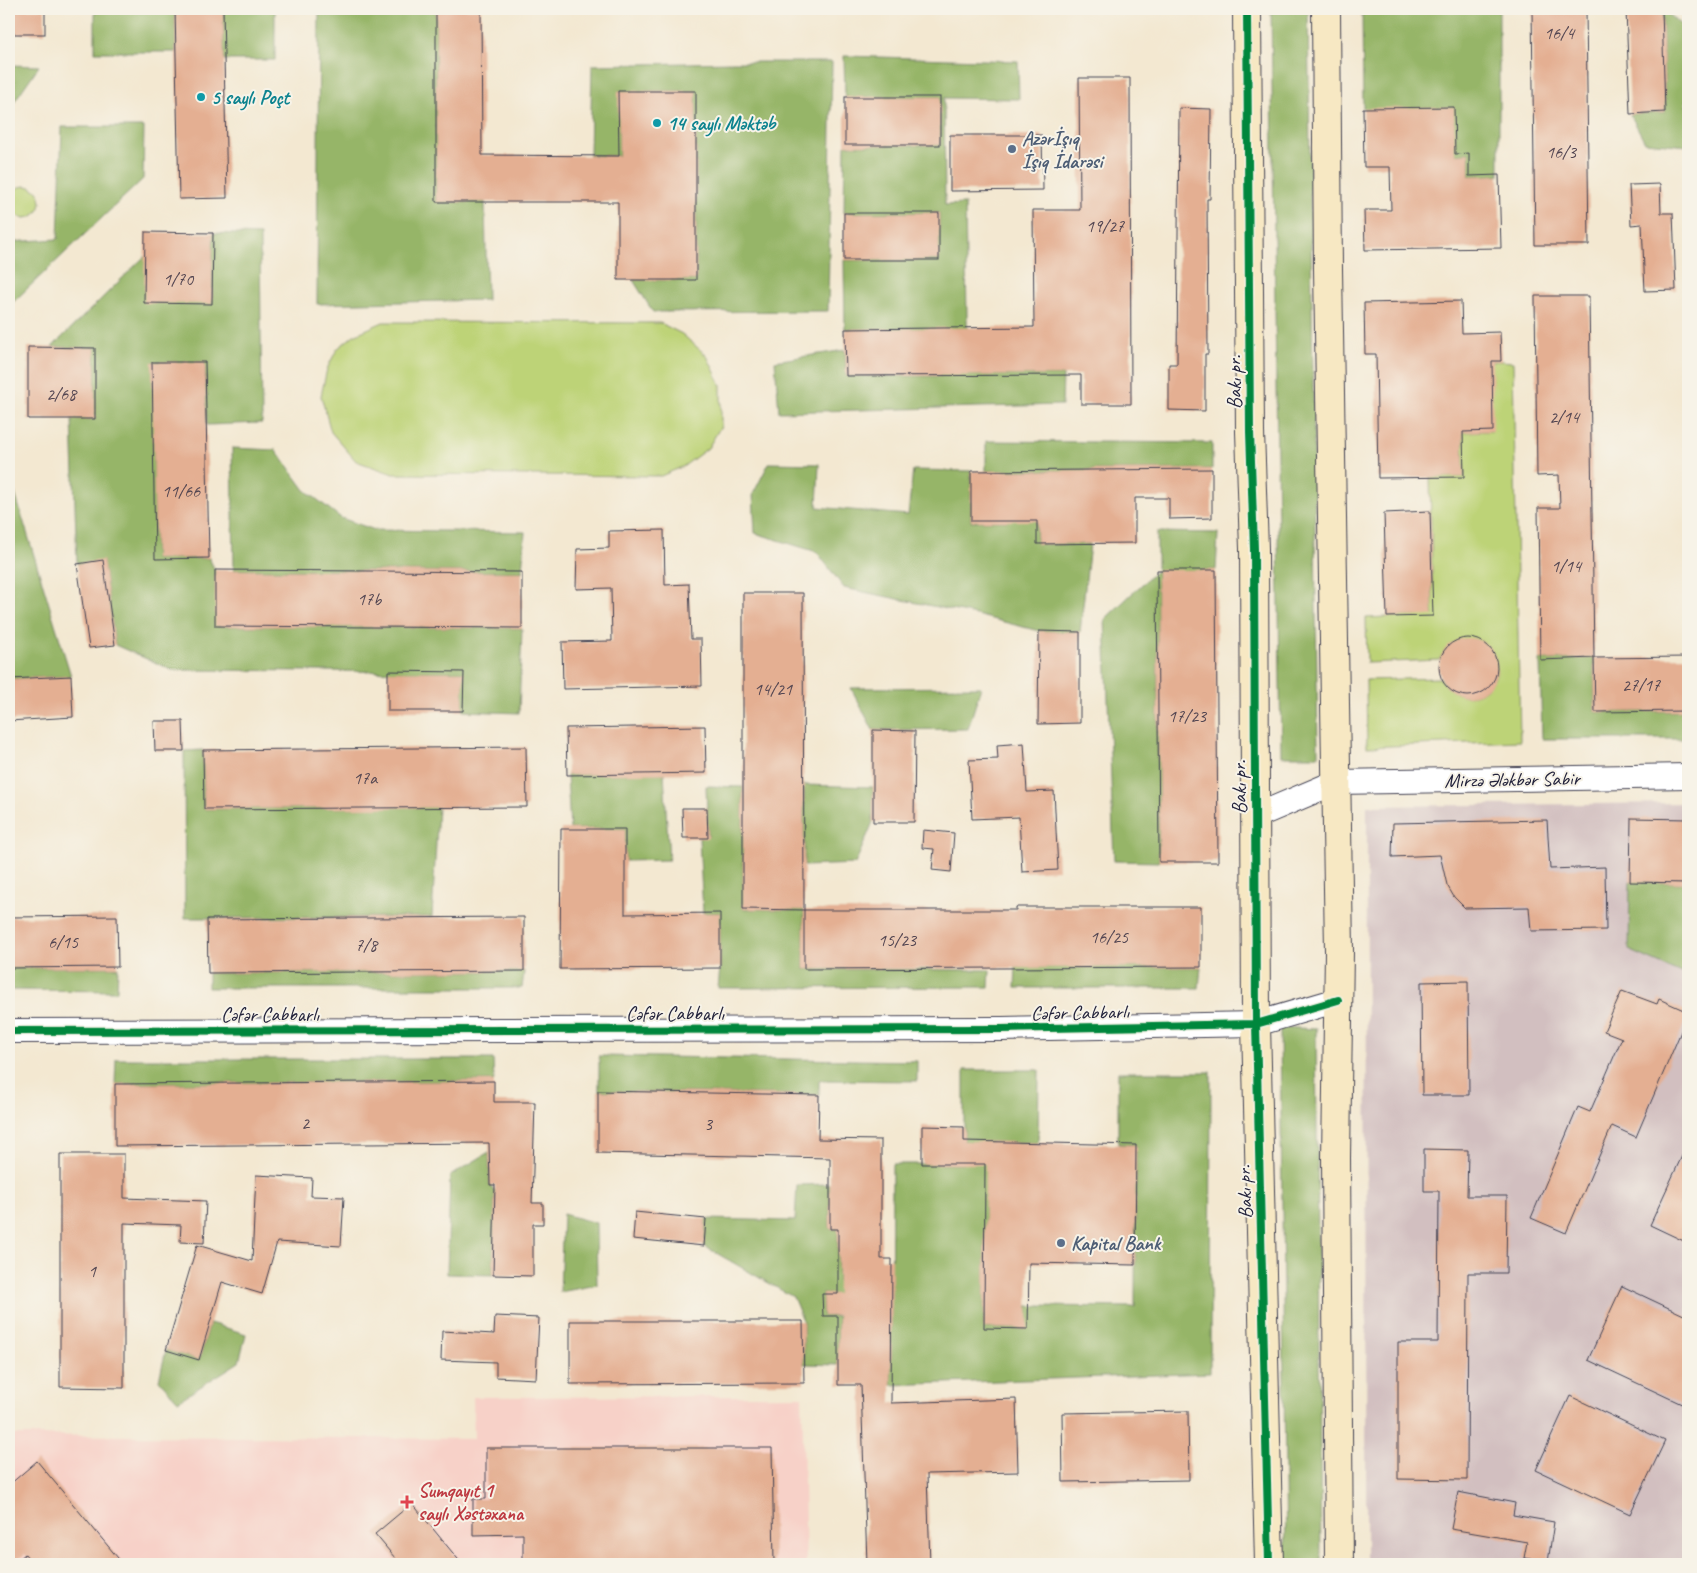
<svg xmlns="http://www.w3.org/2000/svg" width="1697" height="1573" viewBox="0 0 1697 1573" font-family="Caveat,sans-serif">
<rect width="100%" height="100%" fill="#f7f3e8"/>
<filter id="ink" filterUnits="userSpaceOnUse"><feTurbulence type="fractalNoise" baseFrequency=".02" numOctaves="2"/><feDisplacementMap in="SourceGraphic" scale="10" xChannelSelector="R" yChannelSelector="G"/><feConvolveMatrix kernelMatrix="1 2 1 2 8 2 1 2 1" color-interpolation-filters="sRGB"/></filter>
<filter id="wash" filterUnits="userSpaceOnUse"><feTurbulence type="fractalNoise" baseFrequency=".0096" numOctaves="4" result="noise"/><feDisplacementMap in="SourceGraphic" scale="20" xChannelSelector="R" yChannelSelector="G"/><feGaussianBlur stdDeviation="1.12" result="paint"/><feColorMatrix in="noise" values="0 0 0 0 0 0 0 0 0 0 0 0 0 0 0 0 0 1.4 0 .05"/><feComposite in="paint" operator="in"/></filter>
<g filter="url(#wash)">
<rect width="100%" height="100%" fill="#f3e8d1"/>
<!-- built -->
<polygon fill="#f7d1c8" points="802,1396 806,1564 9,1564 9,1435 474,1439 473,1397"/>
<!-- industrial -->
<polygon fill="#d2bfc0" points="1688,803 1688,1564 1366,1564 1367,806"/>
<!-- green -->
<g fill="#bdd377" stroke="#707a59">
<circle cx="25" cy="202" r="16"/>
<polygon points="383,322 660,323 682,334 707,356 721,385 721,426 708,448 684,466 661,476 393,474 356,461 331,432 321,396 327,369 337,349 354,335"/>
<path d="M1501 361 1513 362 1520 741 1367 747 1366 680 1440 678C1464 716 1511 686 1492 653 1488 645 1480 639 1471 639 1454 638 1447 646 1439 660L1367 663 1366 618 1433 615 1430 477H1464L1463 432 1493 431 1464 362Z"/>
</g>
<!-- forest -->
<g fill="#96b568" stroke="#5c6c52">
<polygon points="95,9 175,9 176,52 95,52"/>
<polygon points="223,9 275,9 275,60 224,60"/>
<polygon points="319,9 436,9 436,202 485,202 487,300 317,304"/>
<polygon points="1271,9 1308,9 1318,756 1281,756"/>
<polygon points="1362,9 1499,9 1499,175 1469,176 1469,153 1455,154 1363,108"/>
<polygon points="1662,9 1688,31 1688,91 1685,105 1688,107 1688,146 1645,142 1630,114 1665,112"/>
<polygon points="844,56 1018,61 1019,99 944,98 945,205 965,204 968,375 1063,375 1062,405 779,412 775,361 845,350 846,376 941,376 940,329 845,329 844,260 939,260 939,213 844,213 845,145 940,145 940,97 845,97"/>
<polygon points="732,62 832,62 828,311 653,312 633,280 696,280 696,91 619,91 619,156 590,155 592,65"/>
<polygon points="9,65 39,66 9,109"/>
<polygon points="62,127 144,127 143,179 9,306 9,242 58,239"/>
<polygon points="213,233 260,235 262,423 207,425 205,362 153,362 155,559 209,558 215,570 216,626 522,628 519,713 463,711 463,672 172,670 115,645 103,561 77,564 72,419 95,419 95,348 52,347 145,256 212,304"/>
<polygon points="986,441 1212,443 1212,469 986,471"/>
<polygon points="232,448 276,450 305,490 341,518 375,530 525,532 522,572 234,570"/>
<polygon points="769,463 819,464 817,507 908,515 913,470 971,471 971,521 1007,521 1036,499 1037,544 1090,544 1080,632 1039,631 976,615 844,588 817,552 755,533 753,494"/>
<polygon points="9,474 71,676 9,679"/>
<polygon points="1157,532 1218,533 1216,570 1157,571 1159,862 1114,861 1105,619 1157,570"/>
<polygon points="1594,658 1595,712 1688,711 1688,739 1542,739 1540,660"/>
<polygon points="981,687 968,729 873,730 851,688"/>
<polygon points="203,750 204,809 438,807 432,917 185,918 184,751"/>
<polygon points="664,773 669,860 625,861 625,829 570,829 567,775"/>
<polygon points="804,785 873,787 873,822 855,864 804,866"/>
<polygon points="706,786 743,787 743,909 804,910 804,969 990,970 989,987 718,988 720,968 720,913 703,913 699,838 708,837"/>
<polygon points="1630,882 1688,883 1688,976 1629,950"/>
<polygon points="118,967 117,991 9,990 9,968"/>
<polygon points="1016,967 1201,967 1199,988 1015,988"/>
<polygon points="524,971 522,988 208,988 208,973"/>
<polygon points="1280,1027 1316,1029 1321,1564 1286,1564"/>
<polygon points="599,1056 917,1061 917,1081 819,1080 819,1095 599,1091"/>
<polygon points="116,1059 493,1059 494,1081 115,1084"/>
<polygon points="964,1070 1039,1070 1038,1143 986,1142 984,1328 1027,1329 1028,1306 1135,1307 1136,1145 1118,1144 1118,1072 1211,1072 1210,1373 891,1385 892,1164 964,1164"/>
<polygon points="489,1152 490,1185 495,1193 493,1275 447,1274 450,1176"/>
<polygon points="830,1184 830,1229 838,1229 838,1281 861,1295 822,1294 823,1316 838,1317 838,1365 804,1364 803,1321 793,1297 704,1246 706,1219 795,1221 797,1185"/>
<polygon points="563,1214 596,1223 597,1285 560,1292"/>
<polygon points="210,1323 246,1334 239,1362 178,1401 159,1380 166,1350 199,1360"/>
</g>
<g id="blocks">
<!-- building -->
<g fill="#e4af92">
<rect x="9" y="9" width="36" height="25"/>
<polygon points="175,9 223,9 227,198 179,199"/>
<polygon points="436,9 481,9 482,155 619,156 618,91 696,91 696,280 618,280 618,202 436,202"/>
<polygon points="1532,9 1586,9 1589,245 1535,245"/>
<polygon points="1651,9 1662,9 1665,112 1630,114 1626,10"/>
<polygon points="1079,78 1130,78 1131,404 1081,404 1081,375 846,376 845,329 1034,327 1033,210 1080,210"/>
<rect x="845" y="97" width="95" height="48"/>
<polygon points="1454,107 1455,154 1469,153 1469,176 1499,175 1501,248 1365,250 1364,210 1391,210 1390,167 1364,167 1363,108"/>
<polygon points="1179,108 1211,109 1210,199 1207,199 1208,354 1205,354 1205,411 1169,410 1169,364 1177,364"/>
<polygon points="950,135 1042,135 1043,190 950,191"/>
<polygon points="1660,184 1661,213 1673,213 1676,290 1645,291 1642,224 1631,225 1629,185"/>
<rect x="844" y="213" width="95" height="47"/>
<polygon points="145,232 213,233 212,304 144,303"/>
<polygon points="1535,296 1589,296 1594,658 1540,660 1538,508 1560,508 1559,475 1537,476"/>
<polygon points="1461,301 1462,333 1500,332 1501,361 1492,361 1493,431 1463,432 1464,477 1378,478 1376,354 1365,354 1364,303"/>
<polygon points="28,347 95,348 95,419 28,419"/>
<polygon points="152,362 205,362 209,558 155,559"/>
<polygon points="1212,469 1212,518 1169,519 1169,498 1135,498 1135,543 1037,544 1037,521 971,521 971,471"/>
<polygon points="1430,511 1433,616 1387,617 1384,513"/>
<polygon points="664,530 665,585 689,584 691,639 701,639 702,686 563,689 562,642 612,641 611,588 576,589 577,549 609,548 609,531"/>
<polygon points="103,560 115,645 89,648 77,564"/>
<polygon points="215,570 522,572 522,628 215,626"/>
<polygon points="1157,570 1216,570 1218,862 1159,862"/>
<polygon points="743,593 803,593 804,910 743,909"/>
<polygon points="1039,631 1080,632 1080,723 1038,724"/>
<circle cx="1468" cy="667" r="29"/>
<polygon points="1688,657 1688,711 1595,712 1594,658"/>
<polygon points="388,671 464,672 463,711 388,711"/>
<polygon points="71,676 73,717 9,721 9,679"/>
<polygon points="154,721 183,721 184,751 155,751"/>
<polygon points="705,726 706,773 567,775 566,728"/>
<polygon points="873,730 915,731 914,822 873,822"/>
<polygon points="1024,743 1027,792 1054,791 1058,870 1022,872 1019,817 972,819 969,760 998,759 997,745"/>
<polygon points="526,747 527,807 204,809 203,750"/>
<polygon points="682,808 707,808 708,838 683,838"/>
<polygon points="1631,818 1688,819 1688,883 1630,882"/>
<polygon points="1547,820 1550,869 1605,867 1606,930 1531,931 1529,907 1465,908 1454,897 1447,885 1440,855 1392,857 1393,823"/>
<polygon points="561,829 625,829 625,914 720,913 720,968 560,969"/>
<polygon points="923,830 954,833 951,872 932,870 934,849 922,848"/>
<polygon points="1016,907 1201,907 1201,967 804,969 804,910 1016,910"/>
<polygon points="117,916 118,967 9,968 9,917"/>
<polygon points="524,917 524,971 208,973 207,919"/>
<polygon points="1468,981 1469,1095 1422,1095 1421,982"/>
<polygon points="1622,991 1657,1004 1659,999 1688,1012 1688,1015 1636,1137 1612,1126 1566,1233 1531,1218 1578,1107 1590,1112 1622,1038 1604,1031"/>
<polygon points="494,1081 494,1102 535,1102 532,1203 543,1203 543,1224 533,1224 533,1276 493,1275 495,1185 490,1185 489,1143 115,1146 115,1084"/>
<polygon points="598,1091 819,1095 818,1139 881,1140 881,1259 892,1259 891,1403 1016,1399 1018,1472 927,1474 930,1564 867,1564 861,1385 838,1385 838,1316 823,1316 822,1294 838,1294 838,1229 830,1229 830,1158 598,1153"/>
<polygon points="922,1126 964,1127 964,1141 1136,1145 1135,1265 1029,1263 1028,1329 984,1328 985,1164 922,1164"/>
<polygon points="1688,1143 1688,1243 1650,1225"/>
<polygon points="1424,1149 1468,1150 1467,1196 1507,1196 1506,1273 1468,1273 1467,1480 1398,1479 1398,1342 1438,1342 1439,1191 1424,1191"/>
<polygon points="60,1154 124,1154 124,1198 206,1201 204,1243 180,1242 181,1225 124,1223 124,1388 60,1387"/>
<polygon points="256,1175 312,1178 311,1196 344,1197 341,1246 277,1242 262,1294 222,1282 199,1360 166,1350 197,1245 252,1261"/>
<polygon points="635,1212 706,1219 704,1246 633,1239"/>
<polygon points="1622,1286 1688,1317 1688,1407 1588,1360"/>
<polygon points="495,1316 539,1318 536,1379 496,1377 496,1362 441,1360 442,1331 494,1334"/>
<polygon points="570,1321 803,1321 804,1383 570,1384"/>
<polygon points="1570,1396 1665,1441 1630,1514 1536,1470"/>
<polygon points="1188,1411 1189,1480 1063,1482 1062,1413"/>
<polygon points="486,1448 772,1448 774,1564 523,1564 523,1534 473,1535 473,1499 486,1499"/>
<polygon points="37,1461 123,1564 33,1564 25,1554 13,1564 9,1564 9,1485"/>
<polygon points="1458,1492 1515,1503 1513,1515 1554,1522 1548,1562 1524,1558 1527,1542 1451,1529"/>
<polygon points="412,1503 438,1535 462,1564 400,1564 375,1534"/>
</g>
</g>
</g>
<g filter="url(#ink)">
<use href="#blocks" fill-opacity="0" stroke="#414052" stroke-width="1"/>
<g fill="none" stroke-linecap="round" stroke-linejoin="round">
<!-- street casing -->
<g stroke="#414052" stroke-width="26">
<g id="street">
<polyline points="1256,816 1336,782 1688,776"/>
<polyline points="9,1031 1002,1029 1256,1024 1338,1000"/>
</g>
</g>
<!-- secondary casing -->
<g stroke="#414052" stroke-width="30">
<g id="secondary">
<polyline points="1247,9 1250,432 1254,549 1256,1024 1269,1564"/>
<polyline points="1326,9 1328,269 1339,951 1336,1158 1339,1564"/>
</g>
</g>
<!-- street -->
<use href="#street" stroke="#fff" stroke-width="24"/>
<!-- secondary -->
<use href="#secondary" stroke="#f7e8c3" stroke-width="28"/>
<!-- cycleway casing -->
<g stroke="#f7f3e8" stroke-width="11">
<g id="cycleway">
<polyline points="1247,9 1250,432 1254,549 1256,1024 1269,1564"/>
<polyline points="9,1031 1002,1029 1256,1024 1338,1000"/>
</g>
</g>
<!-- cycleway -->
<use href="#cycleway" stroke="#00873e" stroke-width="8"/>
</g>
</g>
<!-- markers -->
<g fill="#0f9aa8" stroke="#f7f3e8" stroke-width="2">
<circle cx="201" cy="97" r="5"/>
<circle cx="657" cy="123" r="5"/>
</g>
<g fill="#5c6f8a" stroke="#f7f3e8" stroke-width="2">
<circle cx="1012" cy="149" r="5"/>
<circle cx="1061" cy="1243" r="5"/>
</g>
<path fill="#e0444e" stroke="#f7f3e8" stroke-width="2" d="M404.5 1494.5h5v5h5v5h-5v5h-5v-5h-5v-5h5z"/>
<g text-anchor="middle" stroke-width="4" stroke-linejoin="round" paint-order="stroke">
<!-- number labels -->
<g font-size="18" fill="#524551">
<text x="1559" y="39">16/4</text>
<text x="1561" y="158">16/3</text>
<text x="1105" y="232">19/27</text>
<text x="178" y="285">1/70</text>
<text x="61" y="400">2/68</text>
<text x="1564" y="423">2/14</text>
<text x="181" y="497">11/66</text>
<text x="1566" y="572">1/14</text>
<text x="369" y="605">17b</text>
<text x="1641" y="691">27/17</text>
<text x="773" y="695">14/21</text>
<text x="1187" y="722">17/23</text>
<text x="365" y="784">17a</text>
<text x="1109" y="943">16/25</text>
<text x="897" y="946">15/23</text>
<text x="63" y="948">6/15</text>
<text x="366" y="951">7/8</text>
<text x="305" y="1129">2</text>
<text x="708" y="1130">3</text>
<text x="92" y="1277">1</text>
</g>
<!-- culture labels -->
<g font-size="20" font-weight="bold" fill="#0d838f" stroke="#f7f3e8" text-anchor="start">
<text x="211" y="104">5 saylı Poçt</text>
<text x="667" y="130">14 saylı Məktəb</text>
</g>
<!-- service labels -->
<g font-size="20" font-weight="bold" fill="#4e5e75" stroke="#f7f3e8" text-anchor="start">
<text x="1022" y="145">Azərİşıq<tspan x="1022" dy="23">İşıq İdarəsi</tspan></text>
<text x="1071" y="1250">Kapital Bank</text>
</g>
<!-- street labels -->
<g font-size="20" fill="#22223b" stroke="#f7f3e8">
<text transform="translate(1234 382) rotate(-90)" y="7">Bakı pr.</text>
<text transform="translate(1512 779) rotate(-1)" y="7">Mirzə Ələkbər Sabir</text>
<text transform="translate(1239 787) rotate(-90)" y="7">Bakı pr.</text>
<text transform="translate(1080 1012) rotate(-1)" y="7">Cəfər Cabbarlı</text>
<text x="675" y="1020">Cəfər Cabbarlı</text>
<text x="270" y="1021">Cəfər Cabbarlı</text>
<text transform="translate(1244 1192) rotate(-92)" y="7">Bakı pr.</text>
</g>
<!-- health labels -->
<g font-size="20" font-weight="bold" fill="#be3a42" stroke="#f7f3e8" text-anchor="start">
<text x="418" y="1497">Sumqayıt 1<tspan x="418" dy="23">saylı Xəstəxana</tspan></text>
</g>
</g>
<!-- margin -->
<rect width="1697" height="1573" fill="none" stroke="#f7f3e8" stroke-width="30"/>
</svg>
